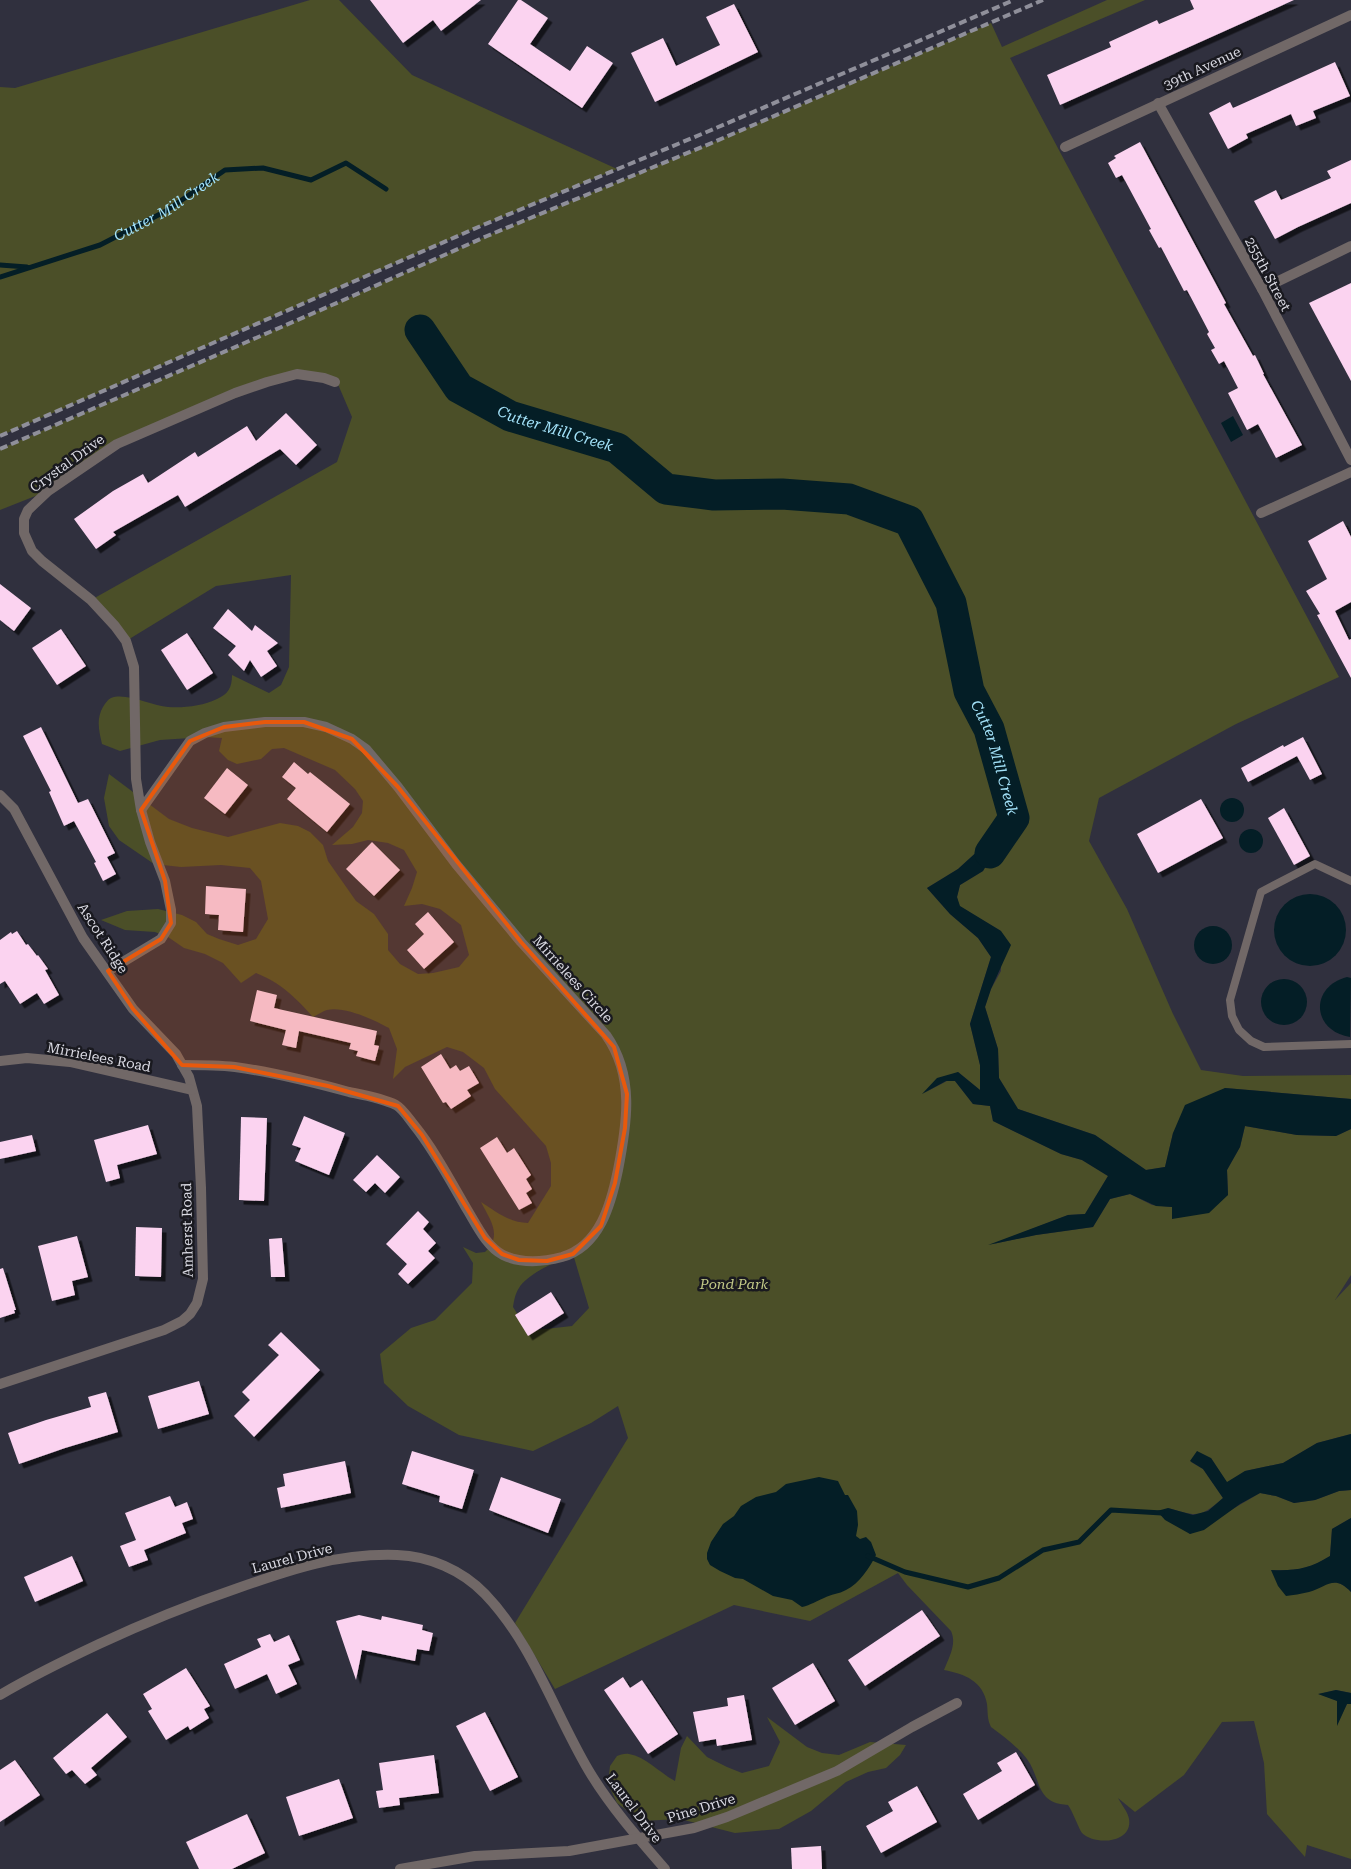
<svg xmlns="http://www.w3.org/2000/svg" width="1351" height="1869" viewBox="0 0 1351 1869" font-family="'Roboto Serif',serif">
<defs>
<filter id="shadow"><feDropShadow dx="4.5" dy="4.5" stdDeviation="0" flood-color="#0009"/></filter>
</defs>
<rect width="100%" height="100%" fill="#30303e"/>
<!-- green -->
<g fill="#4b4f28" fill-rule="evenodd">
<polygon points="310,0 339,0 412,75 617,169 483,225 0,436 0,87 15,88"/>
<path d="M1107 0H1145L1010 58 1339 677 1236 724 1099 798 1089 841 1127 909 1173 1014 1201 1070 1243 1076 1351 1075V1099L1225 1088 1173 1133 1165 1167 1146 1170 1095 1135 1018 1109 999 1078 998 1049 985 1007 991 989 1001 971V931L959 906 957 897 960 885 983 871 1013 819 958 869 927 888 950 914 978 938 991 957 970 1024 980 1065V1090L958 1072 924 1093 947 1081H955L973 1104 990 1106 993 1121 1061 1154 1082 1160 1108 1176 1085 1214 1068 1215 993 1244 1036 1235 1093 1227 1110 1199 1130 1194 1152 1205 1172 1207V1218L1228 1195 1227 1170 1240 1147 1245 1126 1297 1135 1336 1136 1351 1129V1275L1335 1300 1351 1283V1434L1317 1443 1283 1463 1245 1471 1227 1483 1211 1458 1191 1462 1203 1469 1223 1498C1199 1519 1197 1516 1168 1508L1190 1534 1260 1493 1276 1496 1294 1503 1315 1500 1339 1491 1351 1490V1518L1332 1529 1330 1556C1310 1569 1296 1571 1272 1570L1311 1591C1327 1583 1336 1576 1351 1592V1693L1336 1690 1319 1694 1338 1701 1337 1724 1347 1704H1351V1859L1307 1845 1305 1857 1267 1814 1264 1763 1254 1721 1222 1722 1184 1775 1135 1812 1118 1798C1121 1804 1128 1812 1129 1819 1133 1843 1095 1846 1082 1833 1079 1829 1073 1812 1068 1805 1035 1803 1042 1780 1027 1759 1018 1747 1003 1736 991 1727 987 1719 988 1713 987 1704 983 1681 965 1674 944 1670 949 1657 957 1644 951 1631L907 1585 898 1573 810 1621 734 1605 555 1689 515 1623 628 1438 618 1406 591 1423 533 1451 459 1435 408 1406 384 1383 380 1354 411 1328 435 1320 472 1283 473 1263 463 1247 476 1253 485 1252C503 1235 490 1220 481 1202 495 1211 510 1223 528 1223L551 1186V1163L546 1146 495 1089 484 1068 463 1052 447 1047 405 1067 393 1079 397 1049 389 1028C374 1020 345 1006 327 1010 323 1011 317 1015 313 1017 295 997 281 983 256 973L241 983 223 963 205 954 184 948 168 937 155 932 125 930 101 920 127 911 158 909 182 915 196 922 207 934 219 939 238 945 256 939 268 919 261 881 250 868 221 865 181 867 154 864 119 840 109 826 104 798 109 774 169 819 192 828 228 837 280 823 298 826 310 832 323 845 328 861 356 901 374 914 388 934V950L400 964 418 974 433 973 459 967 469 955 461 925 440 909 422 904 404 906 412 888 417 872 404 850 388 843 368 840 352 844 332 845 353 827 362 813 363 801 355 789 335 770 284 748 272 749 261 759 237 764 228 760 219 751 222 738 205 737 160 740 120 751 102 744C99 731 96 719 103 707 105 704 107 700 111 698 126 692 152 706 168 707 184 708 203 706 217 699 228 694 232 688 232 675L269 693 281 685 289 667 291 575 216 586 126 641 91 600 337 462 352 417 337 382 297 374 117 444 48 491 0 510V449L339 302 487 236 714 142 991 23 1002 47ZM573 1254 589 1308 572 1326 528 1331 513 1307C514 1301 515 1294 519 1288 527 1274 557 1261 573 1254Z"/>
<path d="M767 1717 807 1747 822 1753 839 1755 870 1742 906 1745 900 1755 886 1768 868 1772 846 1782 811 1811 779 1829 735 1833 680 1819 641 1821 617 1803 608 1784 610 1766 617 1756C620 1755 625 1753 629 1754 646 1757 660 1773 675 1781L681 1748 687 1736 707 1757 727 1767 742 1773 769 1766 780 1742Z"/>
</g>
<!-- water -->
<g fill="#041e26">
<polygon points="1233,416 1243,435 1231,442 1221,423"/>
<circle cx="1232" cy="810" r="12"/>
<polygon points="1014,818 983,871 960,885 957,897 960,906 1001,931 1011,945 991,989 985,1007 998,1049 999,1078 1018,1109 1095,1135 1146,1170 1165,1167 1173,1133 1185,1105 1225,1088 1351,1099 1351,1129 1336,1136 1297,1135 1245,1126 1240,1147 1227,1170 1228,1195 1209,1213 1172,1219 1172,1207 1156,1206 1130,1194 1110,1199 1093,1227 1036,1235 988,1245 1068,1215 1085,1214 1108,1176 1082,1160 1061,1154 993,1121 990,1106 973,1104 955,1081 946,1081 922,1094 937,1078 958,1072 980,1090 980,1065 970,1024 991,957 978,938 950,914 927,888 958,869"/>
<circle cx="1251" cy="841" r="12"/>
<circle cx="1310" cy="930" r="36"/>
<circle cx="1213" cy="945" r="19"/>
<path d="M1347 977 1351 978 1350 1037C1312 1031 1309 987 1347 977Z"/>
<circle cx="1284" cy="1002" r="23"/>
<polygon points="1351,1434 1351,1490 1339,1491 1315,1500 1294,1503 1276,1496 1260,1493 1240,1504 1204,1530 1190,1534 1165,1520 1157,1511 1168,1508 1193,1515 1208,1511 1223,1498 1203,1469 1190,1461 1197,1451 1211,1458 1227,1482 1245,1471 1283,1463 1317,1443"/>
<path d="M819 1477 838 1481 845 1495H848L857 1511 858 1525 856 1536 860 1539 866 1537 871 1542 876 1555C870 1567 859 1584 846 1590 839 1594 831 1594 824 1598 816 1601 811 1605 802 1607L792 1600 773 1596 743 1579 735 1578 720 1571 710 1565 707 1559V1553L711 1542 723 1524 734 1516 741 1506 756 1497 776 1492 786 1484Z"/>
<path d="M1351 1518V1592C1334 1574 1327 1587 1309 1592 1301 1594 1293 1595 1286 1596L1278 1586 1271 1570C1295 1571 1309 1569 1330 1556L1332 1529Z"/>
<polygon points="1336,1690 1351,1693 1351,1704 1347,1704 1337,1726 1337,1701 1318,1694"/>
</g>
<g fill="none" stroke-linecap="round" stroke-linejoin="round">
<!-- stream -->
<g stroke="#041e26" stroke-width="5">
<polyline points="0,265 27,267"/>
<path id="s1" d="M0 277 100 245 166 211 225 170 263 168 311 180 346 163 386 189"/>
<polyline points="868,1556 905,1572 968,1587 999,1578 1043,1550 1079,1542 1111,1510 1162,1513"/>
</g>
<!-- river -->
<path stroke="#041e26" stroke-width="31" id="s2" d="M420 330 459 388 510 416 617 448 666 489 714 495 782 494 849 499 909 521 951 603 969 691 989 729 1014 818 990 853"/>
</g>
<!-- building -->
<g fill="#fbd3f0" filter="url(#shadow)">
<polygon points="370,0 481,0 441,31 433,20 403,43"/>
<polygon points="518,0 521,0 548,18 530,44 570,71 587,46 613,63 582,108 488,44"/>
<polygon points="1190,0 1294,0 1060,105 1047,75 1111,47 1109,42 1157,20 1159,24 1194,9"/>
<polygon points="734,4 758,52 655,102 631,53 663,38 676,66 720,45 706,17"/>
<polygon points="1335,62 1350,96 1313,111 1316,118 1296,126 1291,114 1246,134 1248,138 1228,149 1209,113 1230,102 1233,108"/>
<polygon points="1140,142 1226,303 1224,304 1253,356 1255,355 1264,374 1263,374 1302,445 1276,458 1258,424 1247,430 1228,393 1238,388 1224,361 1219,364 1211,350 1215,348 1207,334 1209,332 1187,290 1184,291 1161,247 1159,248 1149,230 1151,229 1122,175 1116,178 1108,163 1116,158 1114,156"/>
<polygon points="1351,160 1351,203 1298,227 1275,239 1254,201 1276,190 1281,200 1331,178 1327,171"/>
<polygon points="1351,283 1351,381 1309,303"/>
<polygon points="286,413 317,445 296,465 280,449 185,507 178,495 113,532 116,535 96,549 74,519 113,491 143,474 148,483 195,452 198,457 247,426 256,441"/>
<polygon points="1343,521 1351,537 1351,602 1335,611 1349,640 1351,639 1351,678 1317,615 1320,614 1306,591 1327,579 1308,541"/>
<polygon points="0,584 31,608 14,631 0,620"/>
<polygon points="228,609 252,631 255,625 278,643 267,651 277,666 261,677 250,660 244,671 228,655 236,646 213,628"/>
<polygon points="61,629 86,666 57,685 32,648"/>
<polygon points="187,633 213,673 187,690 161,650"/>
<polygon points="41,727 78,803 88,799 115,853 107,857 116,874 103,881 94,863 96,862 74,821 64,826 49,792 51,791 23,736"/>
<polygon points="1303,737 1322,774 1310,780 1297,756 1248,782 1241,768 1283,745 1284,747"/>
<polygon points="294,762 308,774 310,772 350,804 327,832 287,799 296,788 282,777"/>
<polygon points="227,768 248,785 225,814 204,798"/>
<polygon points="1201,799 1223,838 1158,873 1137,834"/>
<polygon points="1284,808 1310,856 1294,865 1268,818"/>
<polygon points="372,842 400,870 374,896 346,869"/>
<polygon points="206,886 246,889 243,932 218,930 219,915 205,914"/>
<polygon points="428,912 454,942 424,969 407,950 424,934 415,924"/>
<polygon points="17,931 26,945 28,944 37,956 38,955 48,969 45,970 59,995 44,1004 37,993 20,1004 5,981 0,984 0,940 11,932 12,934"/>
<polygon points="257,990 277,995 274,1008 377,1031 374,1045 379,1046 375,1061 356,1056 358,1051 349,1049 351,1043 299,1031 296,1048 282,1045 286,1030 250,1021"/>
<polygon points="441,1054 450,1069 456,1065 460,1071 469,1066 479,1083 467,1090 471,1096 451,1109 446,1102 443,1103 421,1067"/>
<polygon points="304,1116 345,1133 329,1175 295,1161 301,1148 292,1145"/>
<polygon points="241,1117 267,1118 264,1201 239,1200"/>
<polygon points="148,1125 157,1154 117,1165 120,1178 106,1182 94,1140"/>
<polygon points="32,1135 36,1151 0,1159 0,1142"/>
<polygon points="497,1137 507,1153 514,1148 531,1175 526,1179 532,1189 526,1193 532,1203 519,1210 480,1148"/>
<polygon points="377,1155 400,1177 385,1193 375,1183 366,1192 353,1180"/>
<polygon points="418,1211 429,1222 423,1229 436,1243 428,1251 435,1258 408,1284 398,1274 407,1264 386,1244"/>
<polygon points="136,1227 162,1228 161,1277 135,1276"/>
<polygon points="77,1236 88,1277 72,1281 75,1295 52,1301 38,1246"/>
<polygon points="282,1238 285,1277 271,1277 269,1239"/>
<polygon points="3,1268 16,1310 14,1310 15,1313 0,1318 0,1269"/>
<polygon points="551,1292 564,1313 528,1336 515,1315"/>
<polygon points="281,1332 320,1370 254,1437 234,1416 250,1400 242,1392 279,1355 268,1345"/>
<polygon points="199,1381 209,1414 158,1429 148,1396"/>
<polygon points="106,1392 118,1432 65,1448 19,1464 8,1433 46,1420 91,1407 88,1397"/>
<polygon points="412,1451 474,1470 462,1509 439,1502 440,1496 402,1484"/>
<polygon points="345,1461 351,1493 281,1508 277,1488 285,1486 283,1474"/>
<polygon points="501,1477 561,1499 548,1533 489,1510"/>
<polygon points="170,1496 175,1507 187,1502 193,1519 182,1523 186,1533 144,1550 148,1560 129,1567 120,1546 136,1540 125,1513"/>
<polygon points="72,1556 83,1581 35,1602 24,1577"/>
<polygon points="922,1610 940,1636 865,1686 848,1660"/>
<polygon points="359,1615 381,1620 382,1616 423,1625 422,1630 433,1633 429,1651 417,1649 415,1661 362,1650 356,1680 336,1621"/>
<polygon points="270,1634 274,1642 289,1635 300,1660 288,1665 297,1684 276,1694 267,1674 235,1689 224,1664 261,1647 257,1639"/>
<polygon points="813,1663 835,1701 795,1725 772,1688"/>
<polygon points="186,1668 210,1706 204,1709 209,1718 190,1730 188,1726 166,1740 148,1711 152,1709 143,1694"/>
<polygon points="623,1677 630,1688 642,1680 678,1734 648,1754 604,1690"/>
<polygon points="744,1695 752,1740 717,1746 716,1739 699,1742 693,1712 728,1706 727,1698"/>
<polygon points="485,1712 518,1777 490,1791 456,1726"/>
<polygon points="107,1713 127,1737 91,1768 97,1775 85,1784 72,1770 66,1774 53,1758"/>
<polygon points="1016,1752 1035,1785 978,1820 963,1794 1002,1771 997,1763"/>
<polygon points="434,1755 439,1793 399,1798 400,1805 379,1808 376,1791 383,1790 379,1763"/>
<polygon points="15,1760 40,1795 0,1822 0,1770"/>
<polygon points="339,1779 353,1818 299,1836 286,1797"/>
<polygon points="917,1786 937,1822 881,1853 866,1826 893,1811 888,1802"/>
<polygon points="247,1814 265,1853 232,1869 199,1869 186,1842"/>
<polygon points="821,1846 822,1869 792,1869 791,1848"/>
</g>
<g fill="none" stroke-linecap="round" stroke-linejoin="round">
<!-- lane -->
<polyline stroke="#716867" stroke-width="8" points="1351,881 1315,864 1261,892 1230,1000 1232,1016 1239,1030 1251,1041 1264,1047 1351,1044"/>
<!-- street -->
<g stroke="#716867" stroke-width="10">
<polyline points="1158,103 1262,289 1351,460"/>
<polyline points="1065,147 1351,15"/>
<polyline points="1262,289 1351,246"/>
<polyline points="1261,513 1351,472"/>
<polyline points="0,795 14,809 83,938 133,1009 176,1054 189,1077 197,1106 201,1188 203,1279 197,1303 190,1314 182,1321 164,1330 0,1384"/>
<path d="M141 810 190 741 205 733 224 727 265 722H304L326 727 352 739 366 749 398 787 456 864 521 942 606 1035C635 1076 627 1124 618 1170 611 1204 600 1246 562 1257 543 1262 522 1264 503 1255 487 1247 477 1226 468 1211 451 1182 435 1151 414 1125 409 1119 403 1109 396 1105 382 1098 364 1095 349 1092 312 1082 273 1072 235 1067 217 1065 199 1065 182 1065"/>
<polyline points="108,971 161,939 171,923 171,910 165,881 150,842 141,810 136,779 134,667 126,641 115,626 91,600 42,561 32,551 24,533 24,519 28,510 48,491 117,444 235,393 267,382 297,374 324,378 335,382"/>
<polyline points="0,1061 27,1058 70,1062 192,1090"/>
<path d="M0 1695C32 1676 65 1660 99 1644 144 1623 191 1604 238 1588 292 1569 339 1553 397 1555 429 1556 462 1570 485 1594 533 1644 554 1712 589 1771 610 1806 638 1838 665 1869"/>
<polyline points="400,1869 475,1856 569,1851 694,1828 727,1817 837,1771 912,1727 957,1703"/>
</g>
<!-- rail -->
<g stroke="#8f8f9a" stroke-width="4" stroke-dasharray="8 4" stroke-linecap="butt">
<polyline points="0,436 483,225 709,131 1014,0"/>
<polyline points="0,449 339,302 487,236 714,142 1043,0"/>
</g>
</g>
<!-- marked area -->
<path fill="#e8590c" fill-opacity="0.2" stroke="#e8590c" stroke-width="4" stroke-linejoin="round" d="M265 722H304L352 739 398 787 521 942 614 1047 627 1094 625 1128 615 1183 601 1226 573 1254 547 1261 519 1260 502 1254 485 1238 422 1135 398 1106 328 1086 234 1067 182 1065 133 1009 108 971 161 939 171 923 165 881 141 810 190 741 224 727Z"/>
<g text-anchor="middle" stroke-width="5" stroke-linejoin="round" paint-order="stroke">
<!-- street labels -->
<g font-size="14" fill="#d9d9e2" stroke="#19191f">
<text transform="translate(1202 68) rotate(-25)" y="5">39th Avenue</text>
<text transform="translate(1268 274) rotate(62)" y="5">255th Street</text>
<text transform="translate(67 463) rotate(-36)" y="5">Crystal Drive</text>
<text transform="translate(103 938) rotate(57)" y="5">Ascot Ridge</text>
<text transform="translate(573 979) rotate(48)" y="5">Mirrielees Circle</text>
<text transform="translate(99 1057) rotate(11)" y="5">Mirrielees Road</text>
<text transform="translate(187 1230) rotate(-91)" y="5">Amherst Road</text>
<text transform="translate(292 1558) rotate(-15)" y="5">Laurel Drive</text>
<text transform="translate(634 1808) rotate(53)" y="5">Laurel Drive</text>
<text transform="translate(701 1808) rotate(-17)" y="5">Pine Drive</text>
</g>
<!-- park labels -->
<g font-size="14" font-style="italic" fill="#c3ca87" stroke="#19191f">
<text x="734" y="1289">Pond Park</text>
</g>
<!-- water labels -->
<g font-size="15" font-style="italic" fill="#a3e2f9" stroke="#19191f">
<text dy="5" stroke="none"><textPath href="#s1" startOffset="182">Cutter Mill Creek</textPath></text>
<text dy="5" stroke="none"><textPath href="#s2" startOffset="175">Cutter Mill Creek</textPath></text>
<text dy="5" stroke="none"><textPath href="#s2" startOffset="805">Cutter Mill Creek</textPath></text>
</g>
</g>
</svg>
